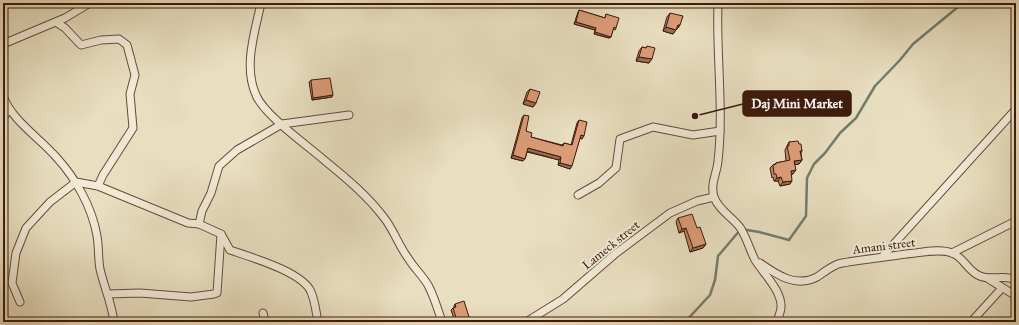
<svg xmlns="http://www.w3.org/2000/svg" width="1019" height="325" viewBox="0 0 1019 325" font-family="'IM FELL Great Primer',serif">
<rect width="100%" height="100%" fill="#e8dec0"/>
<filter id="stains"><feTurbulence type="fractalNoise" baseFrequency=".005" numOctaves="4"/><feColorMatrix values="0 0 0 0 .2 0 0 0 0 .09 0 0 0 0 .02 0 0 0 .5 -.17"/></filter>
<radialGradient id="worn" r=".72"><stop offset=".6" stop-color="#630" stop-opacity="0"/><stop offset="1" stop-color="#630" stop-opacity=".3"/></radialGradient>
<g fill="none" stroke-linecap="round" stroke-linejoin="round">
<!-- stream -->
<polyline stroke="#737c6c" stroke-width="2.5" points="685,322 710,295 715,280 718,256 741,229 759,232 789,240 806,216 807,178 814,164 825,153 840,133 856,118 875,86 900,60 913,44 958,7 959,3"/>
<!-- street casing -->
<g stroke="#674b38" stroke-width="9">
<g id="street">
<path d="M261 3C255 32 243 66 256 95 264 115 307 145 324 160 346 178 368 196 385 219 394 231 399 246 408 258 414 268 422 275 428 285 434 296 438 310 442 322"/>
<path d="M718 3C716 55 724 109 718 161 717 173 710 184 714 197 719 211 734 218 741 229 747 239 750 250 755 260 763 273 782 291 781 307 781 312 778 317 777 322"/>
<polyline points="56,22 65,28 81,45 101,40 119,39 127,45 135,75 130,94 133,128 103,175 98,186"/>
<polyline points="3,44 65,18 90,3"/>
<path d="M3 96C12 121 40 138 57 158 76 179 92 207 97 236 99 247 98 258 100 269 104 287 112 304 114 322"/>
<polyline points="3,117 9,110"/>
<polyline points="578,195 599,183 616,168 620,139 653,127 693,135 720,131"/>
<polyline points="199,224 202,211 211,193 219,166 237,150 282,124 349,115"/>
<polyline points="952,253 1016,221"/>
<polyline points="882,257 1016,109"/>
<path d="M760 263C777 275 796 288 817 277 823 273 829 268 836 265 839 263 844 263 848 262 867 259 887 257 906 254 919 253 940 248 952 253 964 257 968 272 980 276 992 281 1004 274 1016 280"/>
<polyline points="987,278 1016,296"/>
<polyline points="108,294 140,293 191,297 214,294 217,293 221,234"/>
<path d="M20 302 12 283 16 253 26 228 50 202 76 182 98 186 188 223 199 224 221 234 230 250C250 257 303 272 311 292 315 301 316 312 318 322"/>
<polyline points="263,313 265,322"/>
<polyline points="526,322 563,299 615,254 670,213 697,201 714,197"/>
<polyline points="971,322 1002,288"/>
</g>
</g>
<!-- street -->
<use href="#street" stroke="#f0ead6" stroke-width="7"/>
</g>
<!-- wall -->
<g fill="#bc8666" stroke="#3c1a0a">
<polygon points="579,10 605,18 606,14 616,28 615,30 613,29 611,37 609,38 594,34 595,30 574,24 578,12"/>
<polygon points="670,13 680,25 677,29 676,29 673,34 663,31 667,17"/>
<polygon points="647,46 649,63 636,61 639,51 642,47 646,48"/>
<polygon points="311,80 332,97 312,100 309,82"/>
<polygon points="530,89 536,103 533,107 523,104 527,92"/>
<polygon points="524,115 526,131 531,137 562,145 564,143 571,145 577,123 579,120 582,139 580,138 570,169 558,165 559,160 527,152 525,159 523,161 511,158 522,118"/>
<polygon points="789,142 799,144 802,151 801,153 802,160 799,164 795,164 793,174 791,174 790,184 780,186 778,181 774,181 773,177 772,178 770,168 773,165 775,164 776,163 786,161 785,150"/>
<polygon points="678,218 706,244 703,248 690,252 684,231 679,233 676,222"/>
<polygon points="455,304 468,319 459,322 455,322 451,310 453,308 454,308 454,306"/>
</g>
<!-- shaded-wall -->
<g fill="#996d53" stroke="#3c1a0a">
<polygon points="576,22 596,28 595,30 574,24"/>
<polygon points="678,25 680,25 677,29 675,28"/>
<polygon points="666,27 676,30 673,34 663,31"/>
<polygon points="595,32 611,37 609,38 594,34"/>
<polygon points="639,57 652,59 649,63 636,61"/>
<polygon points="333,95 332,97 312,100 313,98"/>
<polygon points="526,100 536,103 533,107 523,104"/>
<polygon points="581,135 584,136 582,139 579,138"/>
<polygon points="528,148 561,157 559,160 526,151"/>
<polygon points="513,155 525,159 523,161 511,158"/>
<polygon points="802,160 799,164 792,165 794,161"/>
<polygon points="560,163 572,166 570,169 558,165"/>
<polygon points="796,170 793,174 788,175 791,171"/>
<polygon points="781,177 778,181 774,181 777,178"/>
<polygon points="792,181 790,184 780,186 783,182"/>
<polygon points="686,228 684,231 679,233 682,229"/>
<polygon points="706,244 703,248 690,252 693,248"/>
<polygon points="469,317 468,319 459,322 456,322"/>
</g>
<!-- building -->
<g fill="#db9c77" stroke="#3c1a0a">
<polygon points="579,10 605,18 606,14 619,18 616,28 614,27 611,37 595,32 596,28 576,22"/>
<polygon points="670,13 683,16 680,25 678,25 676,30 666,27"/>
<polygon points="647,46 655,48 652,59 639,57 642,47 646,48"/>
<polygon points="330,78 333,95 313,98 311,80"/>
<polygon points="530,89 540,92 536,103 526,100"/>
<polygon points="524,115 529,116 526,131 532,133 531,137 563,146 564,143 572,145 579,120 587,122 584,136 581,135 572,166 560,163 561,157 528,148 525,159 513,155"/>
<polygon points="798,141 799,144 801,144 802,151 800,151 802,160 794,161 796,170 791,171 792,181 783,182 781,177 777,178 776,174 774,174 773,165 776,164 776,163 790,160 787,146 789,146 789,142"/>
<polygon points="692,214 697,228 700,227 706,244 693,248 686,228 682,229 678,218"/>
<polygon points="464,301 469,317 457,321 453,308 456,307 455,304"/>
</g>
<g text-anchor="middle" stroke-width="4" stroke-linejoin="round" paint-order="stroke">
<!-- street labels -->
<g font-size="12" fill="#3c1a0a" stroke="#f0ead6">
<text transform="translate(611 245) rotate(-39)" y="4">Lameck street</text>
<text transform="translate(884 246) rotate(-7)" y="4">Amani street</text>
</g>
</g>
<!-- callouts -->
<path fill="none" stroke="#3c1a0a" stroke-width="1.5" d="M695 116L743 104"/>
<circle fill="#3c1a0a" stroke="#f0ead6" stroke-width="1.5" cx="695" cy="116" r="4"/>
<rect fill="#3c1a0a" stroke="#3c1a0a" stroke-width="1.5" x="743" y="91" width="108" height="25" rx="4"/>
<g font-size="13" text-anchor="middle" font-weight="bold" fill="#fff">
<text x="797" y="108">Daj Mini Market</text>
</g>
<!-- margin -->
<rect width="1019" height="325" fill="none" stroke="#e8dec0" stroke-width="16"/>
<rect x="4" y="4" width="1011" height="317" fill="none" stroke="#3c1a0a" stroke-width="2"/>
<rect x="8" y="8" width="1003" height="309" fill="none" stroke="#3c1a0a"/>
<rect width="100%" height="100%" filter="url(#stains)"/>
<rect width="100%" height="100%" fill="url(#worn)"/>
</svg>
